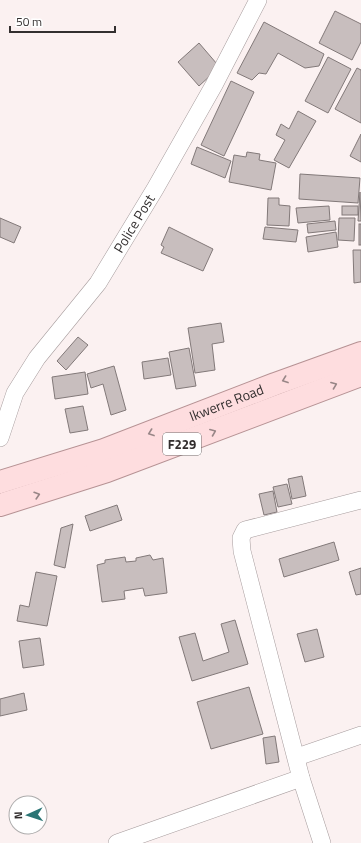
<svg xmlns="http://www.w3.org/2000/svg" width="361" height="843" viewBox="0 0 361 843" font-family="'Titillium Web',sans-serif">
<rect width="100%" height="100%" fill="#fbf1f1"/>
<!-- building -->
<g fill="#c8bebe" stroke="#827979">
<polygon points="335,11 361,24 361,42 352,60 319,43"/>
<polygon points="264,22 324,54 319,66 305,68 278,53 266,74 259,73 252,80 237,73"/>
<polygon points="199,43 217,64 212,74 199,86 178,62"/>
<polygon points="328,57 351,69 328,113 305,101"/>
<polygon points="357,68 361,70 361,123 335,109"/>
<polygon points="231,81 254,92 224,156 201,145"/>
<polygon points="298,111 316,121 289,168 274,160 285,140 276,135 281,124 289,129"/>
<polygon points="361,134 361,162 350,156"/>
<polygon points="197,147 231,161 225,178 191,164"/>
<polygon points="247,152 260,154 259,160 276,163 271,190 229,182 234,155 246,157"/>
<polygon points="300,174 360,178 358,203 299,199"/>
<polygon points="360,192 361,221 358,221"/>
<polygon points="268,198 279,198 279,205 290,206 289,226 267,225"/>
<polygon points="329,206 330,220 298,223 296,208"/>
<rect x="342" y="206" width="16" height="9"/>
<polygon points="0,218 21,227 14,243 0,237"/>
<polygon points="339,218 355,218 354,241 338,240"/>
<polygon points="335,221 336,230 308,233 307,224"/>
<rect x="359" y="224" width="2" height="21"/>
<polygon points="169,227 213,249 203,271 161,253 164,247 161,245"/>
<polygon points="265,227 298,230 296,242 263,239"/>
<polygon points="336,232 338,247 308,252 306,237"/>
<polygon points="353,250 361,250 361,282 354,283"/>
<polygon points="221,323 224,342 212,344 215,370 195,373 188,328"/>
<polygon points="78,337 88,345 66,370 57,361"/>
<polygon points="189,348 196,386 176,389 169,352"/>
<polygon points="168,358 171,375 144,379 142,362"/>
<polygon points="114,366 126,410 111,415 103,384 91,388 87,374"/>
<polygon points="85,372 88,394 55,399 52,377"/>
<polygon points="83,406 88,430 70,433 65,409"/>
<polygon points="302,476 306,496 292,499 288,479"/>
<polygon points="287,484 292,504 278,507 273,487"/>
<polygon points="273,491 277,512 264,515 259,494"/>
<polygon points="117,505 122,520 90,531 85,516"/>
<polygon points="73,524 65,568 54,565 61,528"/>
<polygon points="334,542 339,560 284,577 279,559"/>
<polygon points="150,555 153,560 163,558 167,593 145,596 143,588 124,591 125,599 102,602 97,565 105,563 105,560 125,557 126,562 136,561 136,558"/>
<polygon points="361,568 361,594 356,595 349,572"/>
<polygon points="36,572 57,576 47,626 17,621 20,605 29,607"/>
<polygon points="235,620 248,664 192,681 179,637 195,633 203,661 229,652 221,624"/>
<polygon points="317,629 324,657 305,662 297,634"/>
<polygon points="40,638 44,665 23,668 19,641"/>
<polygon points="249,687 263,734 211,749 197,702"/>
<polygon points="24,693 27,710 0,716 0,699"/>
<polygon points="275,736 279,762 266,764 263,738"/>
</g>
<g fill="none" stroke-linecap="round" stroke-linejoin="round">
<!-- street casing -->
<g stroke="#a69c9d" stroke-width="18">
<g id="street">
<path id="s1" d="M0 438 15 393 37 358 98 283 155 189 214 85 258 0"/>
<polyline points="297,757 361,735"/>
<polyline points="301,778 322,843"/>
<polyline points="117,843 301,778 242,551 241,538 245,530 361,500"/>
</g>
</g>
<!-- primary casing -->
<g stroke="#b69294" stroke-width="24">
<g id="primary">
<path id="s2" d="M0 482 104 450 275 384 361 353"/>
<polyline points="0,505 107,471 361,375"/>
</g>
</g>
<!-- street -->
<use href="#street" stroke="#fff" stroke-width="17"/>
<!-- primary -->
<use href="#primary" stroke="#fedddf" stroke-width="22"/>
</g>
<!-- one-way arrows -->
<defs><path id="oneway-chevron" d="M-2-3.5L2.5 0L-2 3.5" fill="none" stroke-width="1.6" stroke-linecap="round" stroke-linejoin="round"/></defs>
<g stroke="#988687">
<use href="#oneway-chevron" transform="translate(285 380) rotate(160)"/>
<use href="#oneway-chevron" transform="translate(334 385) rotate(-21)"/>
<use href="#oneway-chevron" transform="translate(213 432) rotate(-22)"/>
<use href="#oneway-chevron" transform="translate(151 433) rotate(160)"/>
<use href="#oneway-chevron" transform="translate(37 495) rotate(-17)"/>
</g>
<g text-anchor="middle" stroke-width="4" stroke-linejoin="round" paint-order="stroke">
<!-- shield labels -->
<rect fill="#fff" stroke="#706d6d" stroke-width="1" x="163" y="433" width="38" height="22" rx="3"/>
<g font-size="13" font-weight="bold" fill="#332f2f">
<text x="182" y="449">F229</text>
</g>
<!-- street labels -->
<g font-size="14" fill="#332f2f" stroke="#fff">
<text dy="5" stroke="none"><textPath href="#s1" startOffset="255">Police Post</textPath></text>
<text dy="5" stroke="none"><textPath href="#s2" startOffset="240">Ikwerre Road</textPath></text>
</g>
</g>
<!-- north arrow -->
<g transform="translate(28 815) rotate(267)"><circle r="19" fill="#ffffff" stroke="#adacac"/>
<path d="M0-3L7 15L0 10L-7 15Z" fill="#2a7474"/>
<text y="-6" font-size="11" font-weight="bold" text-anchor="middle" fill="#332f2f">N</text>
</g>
<!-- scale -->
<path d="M10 26v6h105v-6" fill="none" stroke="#332f2f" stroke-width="2"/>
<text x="16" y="26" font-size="12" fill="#332f2f" stroke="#ffffff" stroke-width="3" paint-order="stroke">50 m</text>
</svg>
